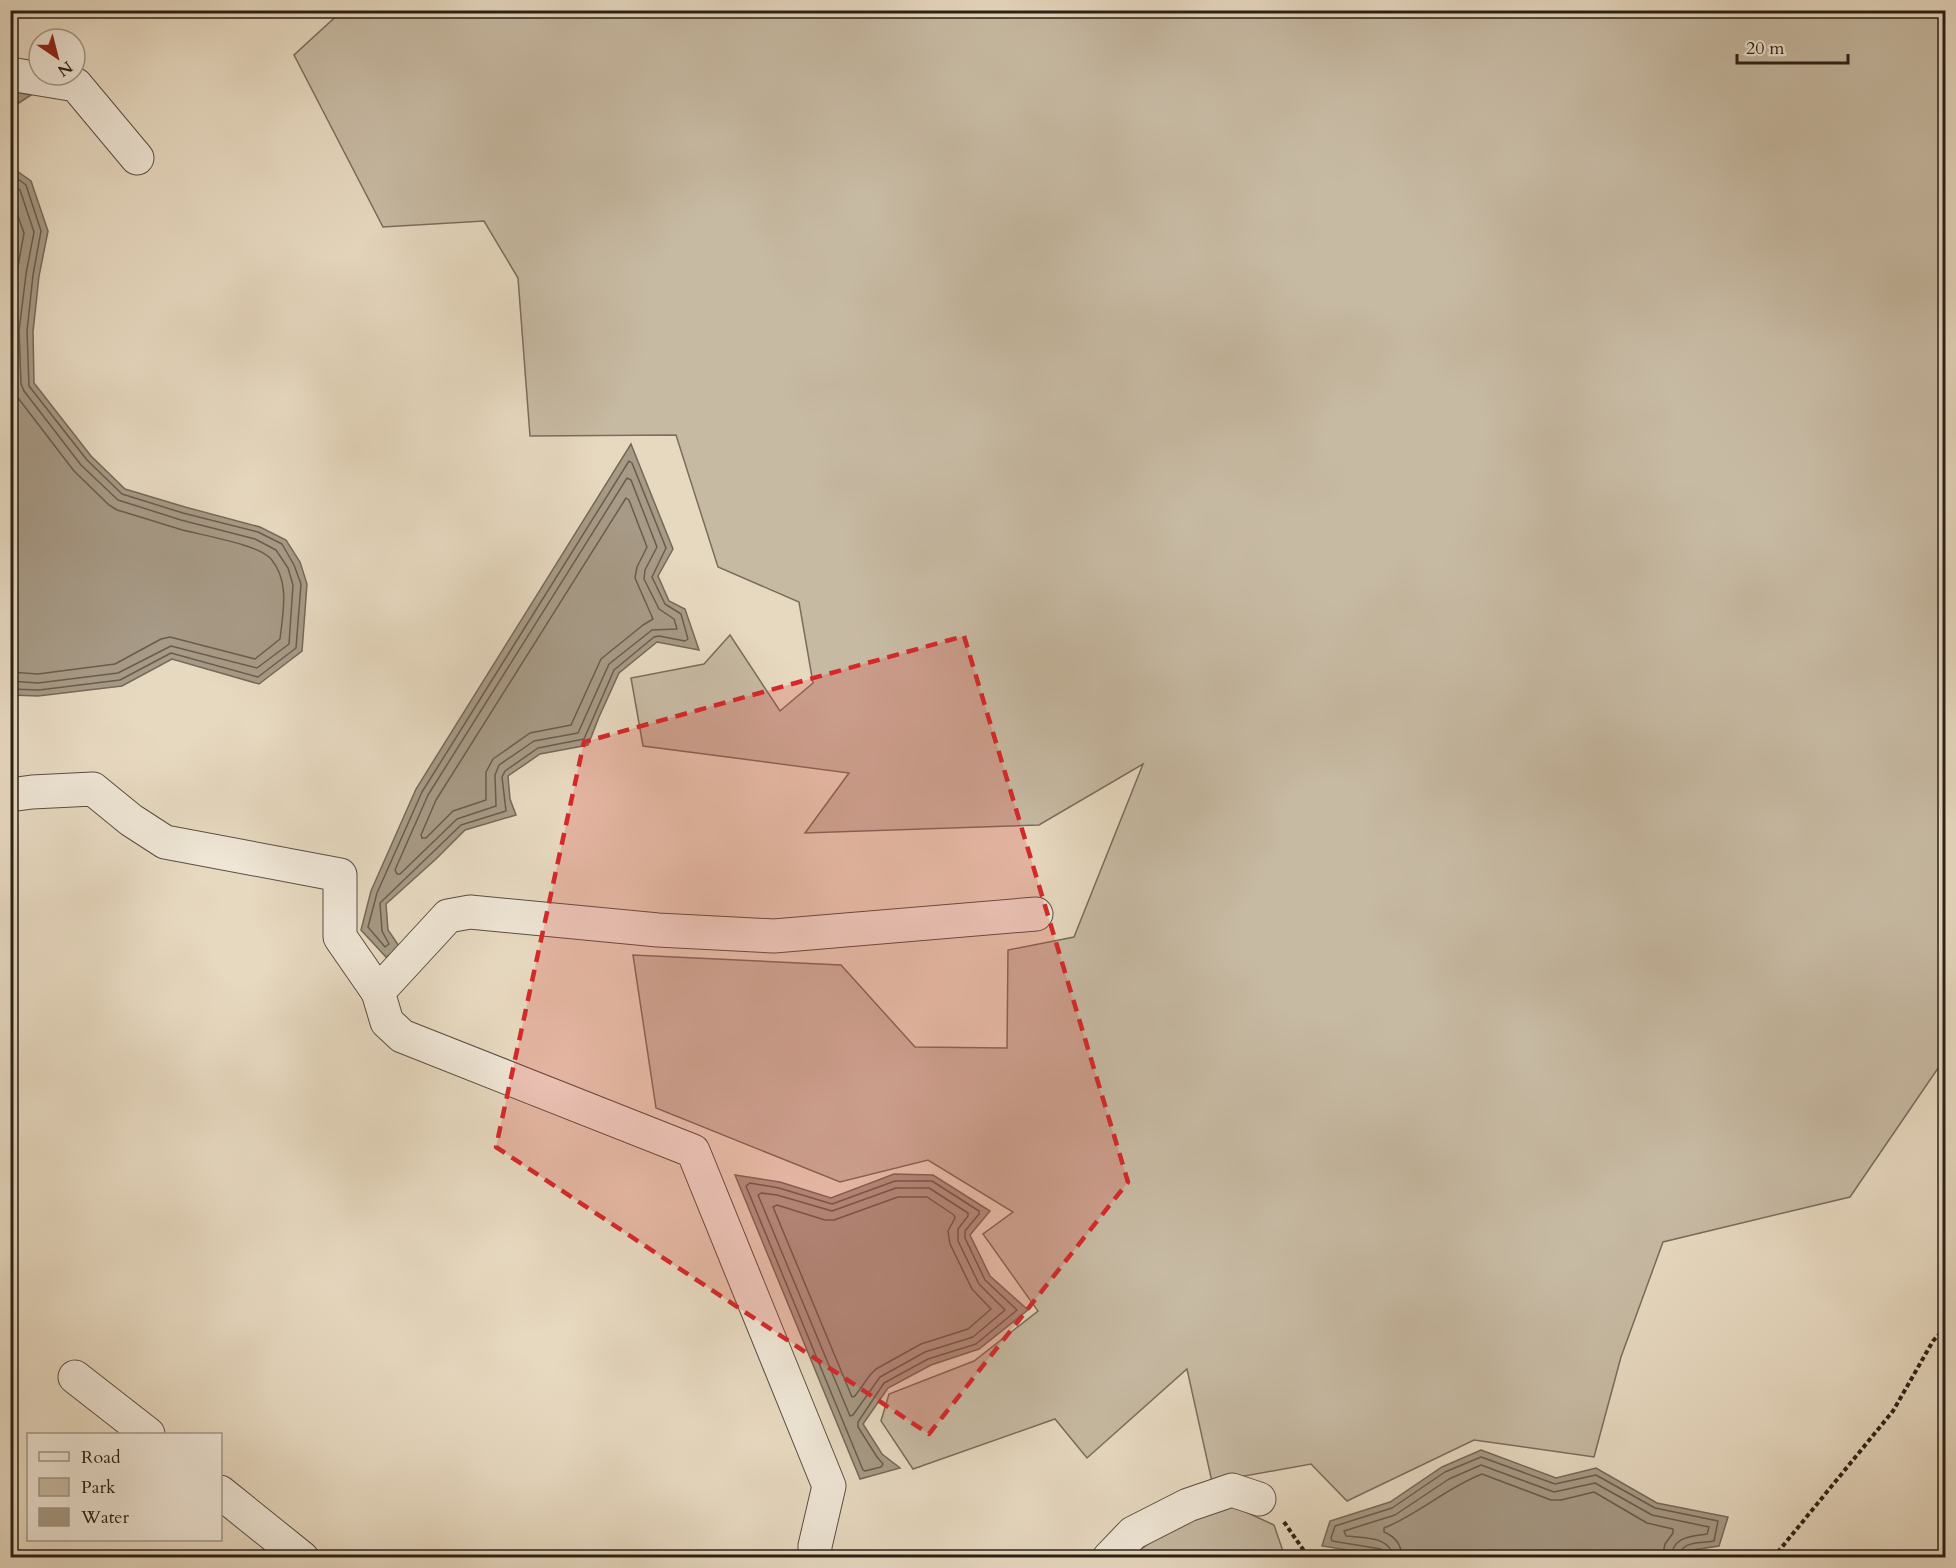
<svg xmlns="http://www.w3.org/2000/svg" width="1956" height="1568" viewBox="0 0 1956 1568" font-family="Cardo,serif">
<rect width="100%" height="100%" fill="#e7d9c0"/>
<filter id="stains"><feTurbulence type="fractalNoise" baseFrequency=".00333" numOctaves="4"/><feColorMatrix values="0 0 0 0 .2 0 0 0 0 .09 0 0 0 0 .02 0 0 0 .5 -.17"/></filter>
<radialGradient id="worn" r=".72"><stop offset=".6" stop-color="#630" stop-opacity="0"/><stop offset="1" stop-color="#630" stop-opacity=".3"/></radialGradient>
<!-- green -->
<g fill="#c7baa3" stroke="#796d5c" stroke-width="1.5">
<polygon points="343,10 1945,11 1945,1058 1850,1197 1663,1242 1621,1357 1594,1457 1474,1440 1347,1501 1311,1464 1212,1482 1187,1369 1087,1458 1055,1419 913,1469 881,1421 889,1394 974,1361 1038,1311 983,1234 1013,1212 928,1160 840,1182 656,1108 633,955 841,965 915,1047 1007,1048 1008,950 1074,937 1143,764 1039,825 805,833 849,773 643,746 631,678 704,664 730,635 780,711 813,683 799,602 718,567 676,435 530,436 518,278 484,221 383,227 294,55"/>
<polygon points="1233,1506 1274,1525 1285,1557 1129,1558 1178,1522"/>
</g>
<!-- water -->
<g fill="#a79a86" stroke="#756959" stroke-width="1.5">
<polygon points="11,91 31,95 11,108"/>
<polygon points="10,166 31,181 48,231 39,276 33,332 34,383 91,456 125,489 185,507 260,527 286,540 300,562 307,584 302,651 259,684 172,659 122,686 38,696 11,695"/>
<polygon points="631,444 673,549 658,576 669,601 685,609 699,650 657,642 619,673 599,717 588,745 540,754 508,776 510,799 516,815 465,830 436,859 386,904 388,930 401,949 386,957 361,930 371,891 416,789"/>
<polygon points="894,1174 933,1175 990,1211 970,1235 990,1276 1028,1310 979,1349 931,1365 888,1388 863,1424 882,1454 900,1468 860,1479 735,1175 780,1182 831,1198"/>
<polygon points="1481,1450 1556,1478 1596,1468 1657,1503 1728,1517 1719,1546 1686,1551 1684,1558 1398,1558 1322,1546 1330,1521 1390,1502 1442,1467"/>
</g>
<g fill="none" stroke-linecap="round" stroke-linejoin="round">
<!-- shore -->
<g stroke="#695d4e" stroke-width="1.5">
<polyline points="10,173 26,185 41,231 33,275 27,331 29,386 87,460 122,494 183,513 258,532 282,544 294,565 301,584 296,648 258,677 171,653 120,680 39,690 10,689"/>
<polyline points="10,183 20,190 34,232 26,274 19,331 21,384 24,391 81,465 118,500 181,520 255,539 276,550 288,568 293,585 289,644 257,668 171,646 118,673 38,683 10,681"/>
<polyline points="10,194 24,233 17,272 10,328"/>
<path d="M10 342 12 385 15 394 74 471 109 505 117 510C138 516 159 523 179 529 199 535 259 544 271 559 290 581 283 612 280 639L255 659 170 637 161 639 115 664 38 674 10 672"/>
<polygon points="629,461 632,463 666,548 652,577 665,604 681,614 688,639 685,641 659,636 654,637 614,670 584,739 538,748 505,771 502,777 506,811 461,825 380,903 382,931 389,944 385,947 368,927 377,893 422,792"/>
<polygon points="627,478 631,480 657,547 645,570 644,579 659,609 674,619 677,629 652,630 609,664 578,733 534,741 499,765 495,775 496,806 457,819 400,874 397,874 395,870 428,795"/>
<polygon points="626,498 629,500 647,547 637,567 635,578 653,619 643,625 601,659 571,725 530,733 493,759 486,772 486,800 453,811 426,838 422,838 421,835 436,800"/>
<polygon points="895,1181 932,1181 979,1211 979,1214 965,1231 965,1238 985,1280 1017,1310 976,1344 928,1359 884,1383 858,1422 858,1427 877,1457 883,1464 881,1467 865,1471 863,1470 746,1186 750,1183 779,1188 832,1204"/>
<polygon points="896,1188 929,1188 968,1213 968,1216 958,1229 958,1241 979,1284 1005,1310 973,1337 925,1352 880,1377 853,1415 850,1416 758,1195 761,1193 777,1195 832,1211"/>
<polygon points="898,1197 927,1197 954,1215 955,1218 948,1231 950,1244 972,1289 991,1309 968,1329 921,1344 876,1369 870,1375 855,1396 852,1397 773,1207 777,1205 825,1220 834,1220"/>
<path d="M1386 1558 1385 1552 1381 1549 1332 1541 1331 1538 1335 1526 1392 1508 1445 1472 1481 1457 1555 1484 1596 1475 1655 1508 1718 1521 1714 1541C1699 1544 1681 1540 1679 1558"/>
<path d="M1393 1558C1392 1536 1362 1538 1346 1536L1344 1531 1395 1515 1449 1479 1481 1465 1554 1492 1595 1483 1652 1515 1709 1527 1707 1534C1690 1537 1673 1536 1671 1558"/>
<path d="M1402 1558C1402 1545 1396 1537 1384 1532V1528C1419 1514 1446 1488 1482 1474L1551 1500H1561L1594 1492 1647 1523 1673 1529V1533L1665 1544 1662 1558"/>
</g>
<!-- minor casing -->
<g stroke="#5a4e40" stroke-width="35">
<g id="minor">
<polyline points="10,74 76,85 137,158"/>
<polyline points="10,795 32,792 93,789 131,820 165,842 340,875 340,937 378,992 387,1022 402,1036 693,1151 829,1486 815,1546 815,1558"/>
<polyline points="378,992 448,916 470,912 658,930 774,936 1036,914"/>
<polyline points="75,1377 148,1434"/>
<polyline points="220,1492 302,1558"/>
<polyline points="1109,1558 1133,1533 1188,1505 1232,1490 1259,1499"/>
</g>
</g>
<!-- path -->
<g stroke="#2b2016" stroke-width="4" stroke-dasharray="4.5 3" stroke-linecap="butt">
<polyline points="1284,1522 1309,1558"/>
<polyline points="1773,1558 1893,1411 1933,1341 1946,1327"/>
</g>
<!-- minor -->
<use href="#minor" stroke="#efe6d6" stroke-width="33"/>
</g>
<!-- marked area -->
<path fill="#d62828" fill-opacity="0.2" stroke="#d62828" stroke-width="4.5" stroke-dasharray="12 8" stroke-linejoin="round" d="M964 636 1128 1182 929 1434 496 1147 584 742Z"/>
<!-- margin -->
<rect width="1956" height="1568" fill="none" stroke="#e7d9c0" stroke-width="36"/>
<rect x="12" y="12" width="1932" height="1544" fill="none" stroke="#2b2016" stroke-width="3"/>
<rect x="18" y="18" width="1920" height="1532" fill="none" stroke="#2b2016" stroke-width="1.5"/>
<!-- legend -->
<rect x="27" y="1433" width="195" height="108" fill="#efe6d6" stroke="#a19789" stroke-width="1.5"/>
<rect x="39" y="1452" width="30" height="9" fill="#efe6d6" stroke="#a19789" stroke-width="1.5"/>
<text x="81" y="1463" font-size="18" fill="#2b2016">Road</text>
<rect x="39" y="1478" width="30" height="18" fill="#c7baa3" stroke="#a19789" stroke-width="1.5"/>
<text x="81" y="1493" font-size="18" fill="#2b2016">Park</text>
<rect x="39" y="1508" width="30" height="18" fill="#a79a86" stroke="#a19789" stroke-width="1.5"/>
<text x="81" y="1523" font-size="18" fill="#2b2016">Water</text>
<!-- north arrow -->
<g transform="translate(57 57) rotate(145)"><circle r="28" fill="#efe6d6" stroke="#a19789" stroke-width="1.5"/>
<path d="M0-4.5L10 22L0 15L-10 22Z" fill="#8f2418"/>
<text y="-9" font-size="16" font-weight="bold" text-anchor="middle" fill="#2b2016">N</text>
</g>
<!-- scale -->
<path d="M1737 54v9h111v-9" fill="none" stroke="#2b2016" stroke-width="3"/>
<text x="1746" y="54" font-size="18" fill="#2b2016" stroke="#efe6d6" stroke-width="4.5" paint-order="stroke">20 m</text>
<rect width="100%" height="100%" filter="url(#stains)"/>
<rect width="100%" height="100%" fill="url(#worn)"/>
</svg>
